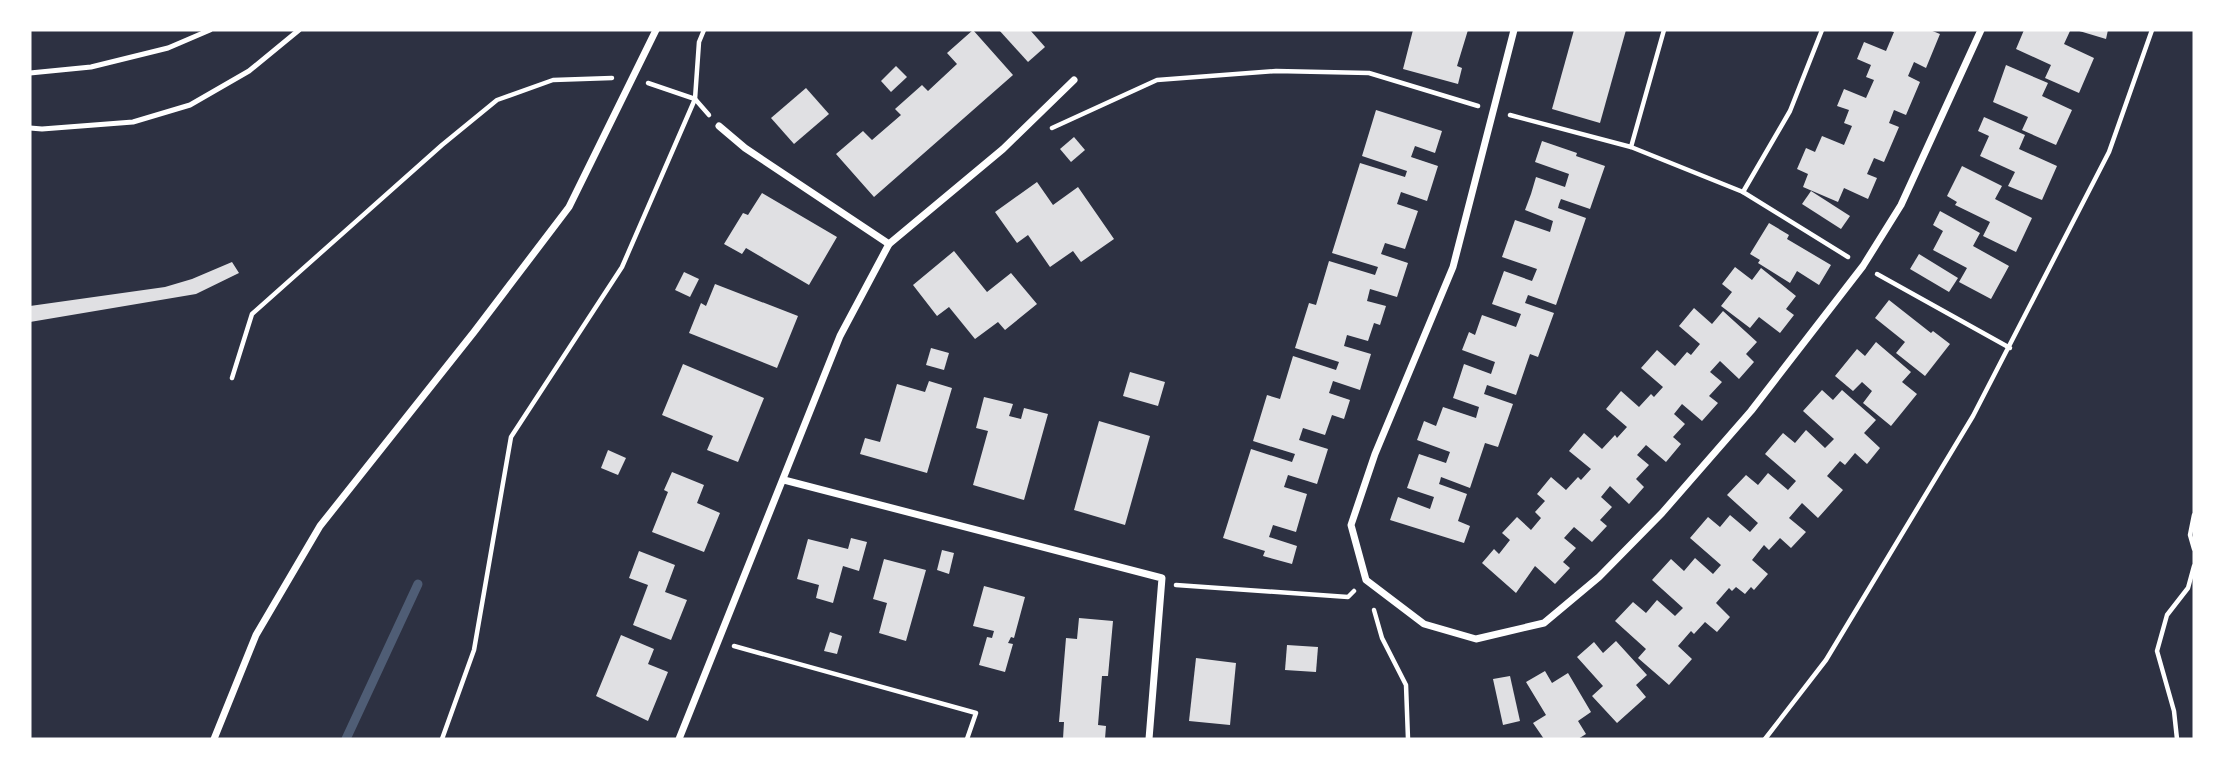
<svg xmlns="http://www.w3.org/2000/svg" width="2224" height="769" viewBox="0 0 2224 769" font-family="'Space Grotesk',sans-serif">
<rect width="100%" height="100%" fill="#2d3142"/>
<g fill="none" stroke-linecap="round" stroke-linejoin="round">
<!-- stream -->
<polyline stroke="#4f5d75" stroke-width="9" points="346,739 418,584"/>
</g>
<!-- building -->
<g fill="#e0e0e3">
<polygon points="973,30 1013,75 874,197 836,154 863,131 872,140 901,115 895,109 922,85 928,91 957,64 947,53"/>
<polygon points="999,30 1030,30 1045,47 1028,62"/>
<polygon points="1413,30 1468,30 1457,66 1462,68 1458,84 1403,69"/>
<polygon points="1574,30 1626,30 1600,123 1552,109"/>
<polygon points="1888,30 1930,30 1940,34 1926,68 1914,62 1908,76 1920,82 1906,115 1894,110 1889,123 1899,127 1884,162 1874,158 1867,174 1877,178 1868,199 1844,188 1838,202 1803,187 1808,174 1797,169 1806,148 1815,152 1822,136 1844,145 1852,126 1844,123 1849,110 1837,106 1844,89 1866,98 1874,80 1866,77 1871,65 1857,59 1864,42 1886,51 1894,32"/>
<polygon points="2024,30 2067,30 2070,31 2064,44 2094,58 2079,93 2045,78 2051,65 2016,49"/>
<polygon points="2076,30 2108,30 2106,39"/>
<polygon points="2006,65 2048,83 2042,96 2072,110 2056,145 2022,130 2028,117 1993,102"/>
<polygon points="896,66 907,77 891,92 881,81"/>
<polygon points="806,88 829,114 794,144 771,118"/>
<polygon points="1376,110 1442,131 1435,153 1415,146 1411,157 1438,166 1427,201 1401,192 1397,204 1418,211 1405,249 1385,243 1381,254 1408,263 1397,297 1370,289 1367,301 1386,306 1380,325 1374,323 1368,341 1347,335 1344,346 1371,354 1360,390 1333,381 1329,393 1350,400 1344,419 1332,415 1325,435 1303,428 1299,440 1328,449 1317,484 1288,475 1284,487 1307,494 1296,532 1273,525 1269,537 1297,546 1292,564 1263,556 1265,551 1223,538 1251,449 1292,462 1295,454 1253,441 1267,395 1280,399 1293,356 1336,370 1339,362 1295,348 1309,303 1316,305 1329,261 1375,275 1378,267 1332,253 1360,163 1405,177 1407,171 1362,156"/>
<polygon points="1984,117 2025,135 2019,149 2057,166 2042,200 2008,186 2015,172 1980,156 1989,136 1978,131"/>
<polygon points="1074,137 1085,150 1071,162 1060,149"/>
<polygon points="1542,141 1577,153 1576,156 1605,166 1590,209 1561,199 1559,204 1558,208 1586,218 1556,305 1528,295 1525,303 1554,313 1538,357 1530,354 1516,395 1487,385 1484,394 1513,404 1498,447 1485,443 1470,488 1441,477 1440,481 1439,484 1467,494 1458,521 1470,526 1464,543 1390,520 1398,497 1430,509 1434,497 1407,488 1419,454 1446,463 1450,452 1417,440 1424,421 1436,426 1443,407 1476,418 1479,407 1453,398 1464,364 1491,374 1495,362 1462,350 1469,332 1475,335 1482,315 1516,327 1521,314 1492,304 1504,271 1532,281 1537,269 1502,257 1515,220 1550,232 1553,221 1525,210 1531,194 1536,177 1565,187 1569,174 1535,162"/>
<polygon points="1962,166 2002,186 1995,199 2032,218 2016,252 1983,236 1990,222 1955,205 1957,202 1947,196"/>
<polygon points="1037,182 1053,205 1078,187 1114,239 1081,262 1073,251 1050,267 1028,235 1017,243 995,212"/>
<polygon points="1811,191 1850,216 1841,229 1802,204"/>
<polygon points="762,193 837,237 809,285 746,248 742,254 724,244 743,213 748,215"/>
<polygon points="1940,211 1980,233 1973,246 2009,266 1991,299 1959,282 1967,268 1933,250 1943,231 1933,225"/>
<polygon points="1769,223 1789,235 1787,239 1831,265 1819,285 1797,271 1790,283 1758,263 1760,260 1750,254"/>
<polygon points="954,251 987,292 1011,273 1037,304 1005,330 998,322 975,339 949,307 937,316 913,285"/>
<polygon points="1919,254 1958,278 1949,292 1910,269"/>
<polygon points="232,262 239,273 196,294 30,322 30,306 165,287 192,279"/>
<polygon points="1735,267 1752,280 1761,268 1796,296 1786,309 1794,315 1780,333 1759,317 1750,328 1721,306 1732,292 1722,284"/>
<polygon points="684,272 699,279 690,297 675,290"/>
<polygon points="715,284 798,316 777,368 689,333 701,303 706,306"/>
<polygon points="1889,300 1931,333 1933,331 1950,344 1925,376 1896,353 1905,342 1875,318"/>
<polygon points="1694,308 1712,324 1723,311 1757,342 1746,354 1754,362 1739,379 1720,361 1710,372 1722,382 1709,396 1718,403 1702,421 1682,404 1674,414 1685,424 1673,437 1681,444 1666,462 1646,445 1637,455 1649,465 1636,479 1644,487 1629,504 1610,486 1601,497 1612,507 1600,520 1607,526 1592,542 1574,527 1564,538 1576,548 1563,562 1570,568 1555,584 1535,566 1516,593 1482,563 1494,549 1499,554 1510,540 1502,533 1517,517 1531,530 1541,518 1535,512 1545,501 1537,494 1551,477 1566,490 1578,477 1581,480 1591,469 1569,451 1584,433 1602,449 1615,435 1617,438 1627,427 1606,409 1621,391 1639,407 1651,394 1654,397 1663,387 1641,368 1657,350 1675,366 1687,352 1691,355 1700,344 1679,326"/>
<polygon points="1876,342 1911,372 1902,382 1917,394 1891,426 1863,403 1872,391 1862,382 1853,391 1835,376 1857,349 1865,356"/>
<polygon points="931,348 949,353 944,370 926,365"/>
<polygon points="683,364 764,398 738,462 707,450 713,436 662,415"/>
<polygon points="1130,372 1165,382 1158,406 1123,396"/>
<polygon points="929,381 952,388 927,473 860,454 865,438 880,442 897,384 925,392"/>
<polygon points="1822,390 1833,400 1842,390 1876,420 1864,433 1880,448 1867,464 1855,453 1845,465 1840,461 1827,476 1843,490 1818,518 1802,503 1789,518 1806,532 1791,548 1780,538 1769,550 1764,545 1752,560 1768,574 1754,590 1751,587 1745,594 1736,587 1732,591 1729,588 1716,603 1730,617 1717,632 1705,622 1694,634 1691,631 1678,646 1692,659 1669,685 1638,658 1646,649 1615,621 1633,602 1646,613 1657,600 1675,616 1683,608 1652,580 1671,559 1684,571 1695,558 1713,574 1721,565 1690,538 1708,517 1720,527 1730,515 1750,532 1758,523 1727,495 1746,475 1758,485 1768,473 1788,490 1796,481 1765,454 1783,433 1795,443 1806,430 1825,448 1834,439 1803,411"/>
<polygon points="984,397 1013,404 1009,416 1021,419 1024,408 1048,414 1024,500 973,485 988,431 976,428"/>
<polygon points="1099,421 1150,436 1125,525 1074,510"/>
<polygon points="608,450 626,458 618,475 601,468"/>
<polygon points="672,472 704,485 697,503 720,513 704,552 652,532 668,492 664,490"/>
<polygon points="851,538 867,542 859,571 843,566 833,603 816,598 819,585 797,579 808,539 848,549"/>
<polygon points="942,550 954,553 949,574 937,570"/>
<polygon points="639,551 675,565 665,592 687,600 671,640 633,625 648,585 629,578"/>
<polygon points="884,559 926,570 906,641 879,633 887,603 873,599"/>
<polygon points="984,586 1025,597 1014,638 1011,637 1008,643 1013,644 1005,672 979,665 987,637 992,638 994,631 973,626"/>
<polygon points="1079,618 1113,621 1108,676 1102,676 1098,725 1106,726 1105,739 1063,739 1064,722 1059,722 1066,638 1077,639"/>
<polygon points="830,632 842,636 837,654 824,651"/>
<polygon points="621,635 654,649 648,664 668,672 648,721 596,696"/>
<polygon points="1616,641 1647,675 1636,685 1646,697 1617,723 1592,696 1603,686 1577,657 1594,642 1603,653"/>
<polygon points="1287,645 1318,647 1316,672 1285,670"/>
<polygon points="1196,658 1236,663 1230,725 1189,721"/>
<polygon points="1545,671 1552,683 1568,673 1591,712 1578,721 1586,734 1578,739 1544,739 1533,723 1546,715 1526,682"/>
<polygon points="1510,676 1520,721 1503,725 1493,679"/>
</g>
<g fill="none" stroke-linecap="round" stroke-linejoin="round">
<!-- path -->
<g stroke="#fff" stroke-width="4.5">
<polyline points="648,83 695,99 709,115"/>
<polyline points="1510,115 1631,147 1743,192 1848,257"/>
<polyline points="1052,128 1157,80 1276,71 1369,73 1478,106"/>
<polyline points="1631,147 1664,30"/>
<polyline points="1743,192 1790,111 1822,30"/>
<polyline points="1877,274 2010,348"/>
<polyline points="232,378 252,314 442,145 497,100 553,80 612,78"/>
<polyline points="2194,515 2190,535 2194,549"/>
<polyline points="1176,585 1348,597 1354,591"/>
<polyline points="1374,610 1382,638 1406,685 1408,739"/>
<polyline points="734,646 976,713 967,739"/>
<polyline points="442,739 474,650 511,437 622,267 695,99 699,42 704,30"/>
<polyline points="1765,739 1826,660 1973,416 2109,152 2152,30"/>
<polyline points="2177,739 2174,711 2157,651 2167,615 2188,588 2194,566"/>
</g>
<!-- service -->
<g stroke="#fff" stroke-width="5">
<polyline points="30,73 91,67 168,48 210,30"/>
<polyline points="30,128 42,129 133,122 190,105 249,71 299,30"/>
</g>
<!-- minor -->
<g stroke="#fff" stroke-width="7">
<polyline points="1514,30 1453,267 1375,454 1351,525 1366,580 1424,624 1476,639 1544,623 1599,577 1662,513 1751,411 1863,266 1901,205 1981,30"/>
<polyline points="719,126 745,148 889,244"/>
<polyline points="784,480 1162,578 1149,739"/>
<polyline points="214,739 256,635 320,526 474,332 569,207 656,30"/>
<polyline points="679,739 840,336 889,244 1003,149 1074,80"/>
</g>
</g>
<!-- border -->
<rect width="2224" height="769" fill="none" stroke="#ffffff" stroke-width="63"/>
</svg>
